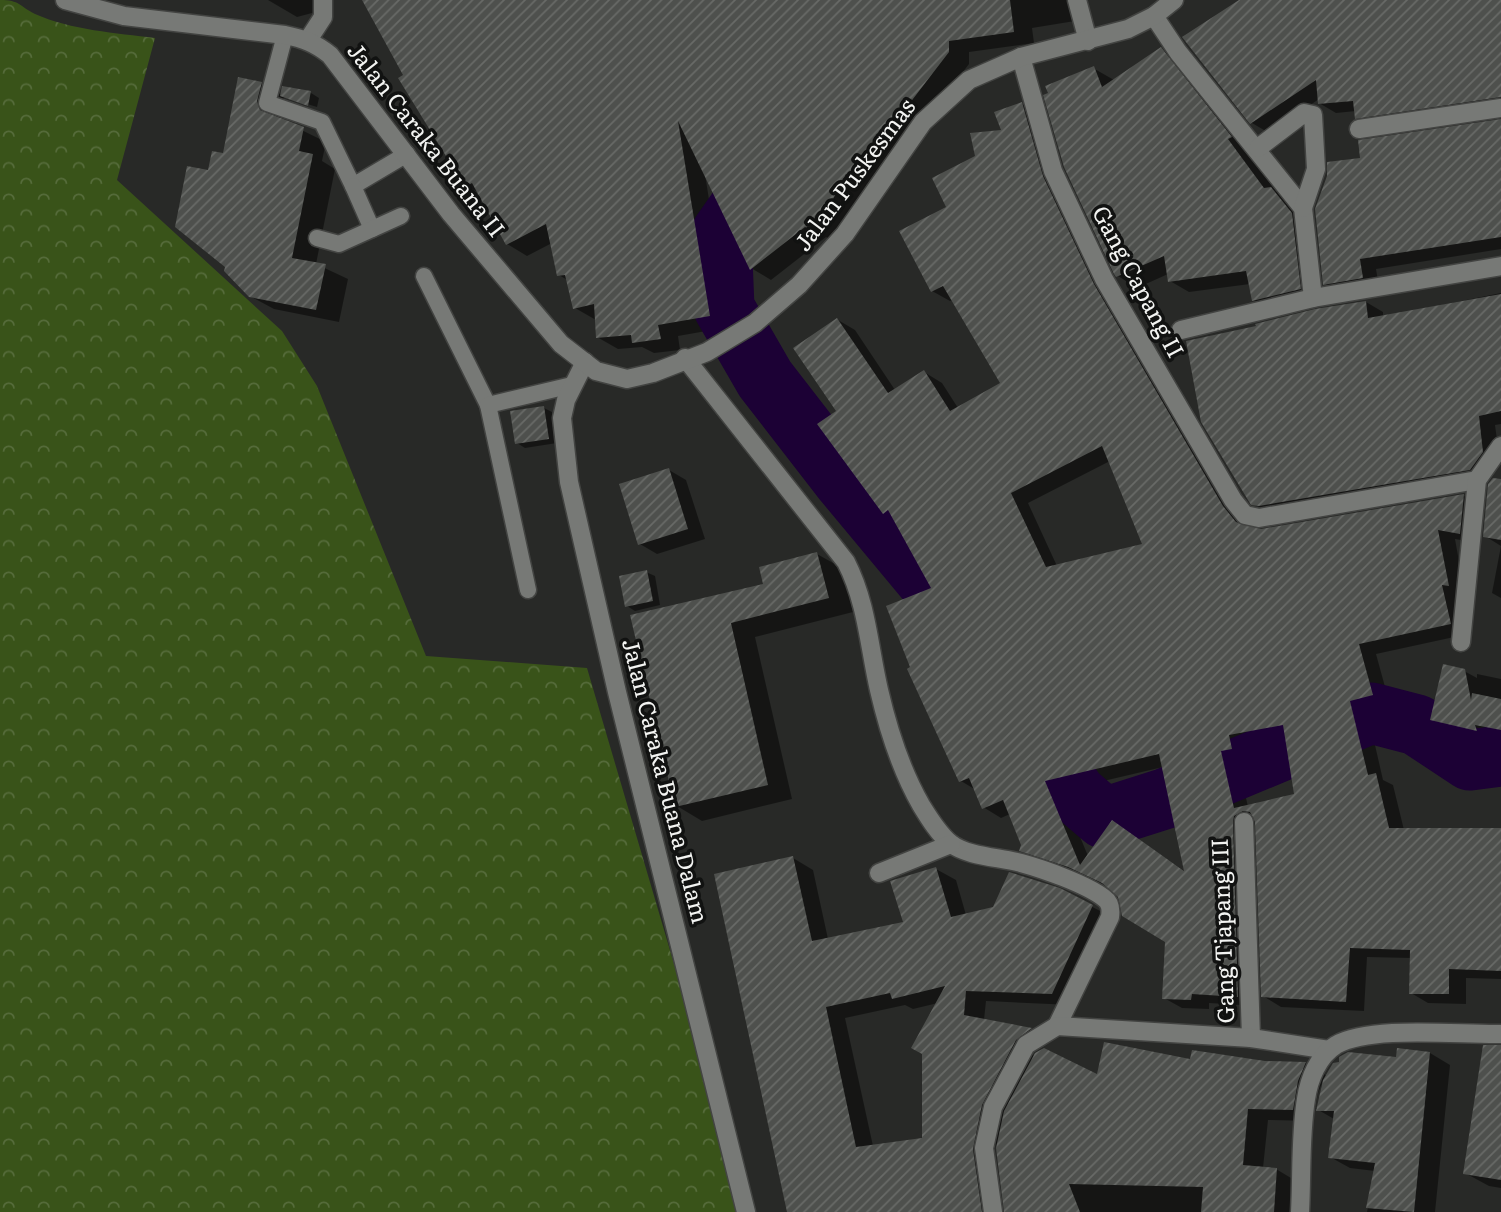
<svg xmlns="http://www.w3.org/2000/svg" width="1501" height="1212" viewBox="0 0 1501 1212" font-family="Literata,serif">
<defs>
<pattern id="forest-crowns" width="20" height="18" patternUnits="userSpaceOnUse" patternTransform="scale(1.75)"><rect width="20" height="18" fill="#395319"/><path d="M2 6a3 3 0 1 1 6 0M12 15a3 3 0 1 1 6 0" fill="none" stroke="#566c3b"/></pattern>
<pattern id="building-hatch" width="6" height="6" patternUnits="userSpaceOnUse" patternTransform="scale(1.75)"><rect width="6" height="6" fill="#4e504d"/><path d="M-1 1l2-2M0 6l6-6M5 7l2-2" fill="none" stroke="#686a67"/></pattern>
</defs>
<rect width="100%" height="100%" fill="#282927"/>
<!-- forest -->
<path fill="url(#forest-crowns)" d="M0 0C20 0 19 6 35 14 71 30 116 33 155 38L117 180 282 331 317 386 426 656 587 668 747 1212H0Z"/>
<!-- shadow -->
<g fill="#0007" fill-rule="evenodd">
<polygon points="268,0 329,0 331,8 297,17"/>
<polygon points="365,0 1088,0 1073,8 1075,21 1032,28 1034,43 969,52 969,64 903,150 880,190 867,184 837,243 826,237 771,280 751,268 705,174 729,327 678,336 680,350 654,353 642,347 618,349 597,337 596,320 575,308 569,281 559,275 552,243 527,256 507,244 480,193 466,186"/>
<polygon points="1242,0 1501,0 1501,108 1374,127 1357,117 1356,111 1336,113 1319,103 1319,99 1269,133 1252,123 1185,38"/>
<polygon points="1161,49 1180,60 1276,191 1291,200 1311,225 1320,300 1273,311 1253,300 1250,284 1189,292 1170,281 1168,274 1137,288 1118,276 1093,68 1114,80"/>
<polygon points="261,83 282,95 311,93 319,98 317,107 284,97 279,115 281,120 326,142 322,161 335,169 316,264 348,279 339,322 274,309 250,296 210,172 224,155"/>
<path d="M1022 104 1039 114 1060 187 1248 527 1261 531 1464 496 1481 506 1478 543 1455 539 1465 595 1468 634 1376 654 1390 705 1367 710 1383 780 1393 785 1404 830H1501V979L1466 978V1004L1428 1003 1411 993V958L1367 957 1364 1011 1281 1007 1263 996 1257 823 1252 826 1256 1006 1209 1003V1009L1182 1008 1164 998 1167 941 1108 886 1038 860 1021 850 1023 845 1010 814 1001 818 983 807 976 790 961 781 913 668 934 589 895 518 885 512 838 411V320L855 330 895 390 924 372 942 383 958 408 1002 384 953 300 950 301 932 291 948 208 977 157 1003 132ZM1110 461 1145 545 1057 566 1028 503ZM1286 737 1296 795 1248 807 1238 761 1249 759 1246 745ZM1163 767 1186 872 1112 822 1088 856 1061 791Z"/>
<polygon points="1501,121 1501,249 1376,269 1379,287 1342,293 1325,284 1362,159"/>
<polygon points="1501,293 1501,424 1495,425 1500,462 1488,479 1270,514 1253,503 1366,302 1383,312 1383,317"/>
<polygon points="544,408 552,412 557,443 525,448 517,443"/>
<polygon points="669,470 686,480 705,539 657,554 640,544"/>
<polygon points="1501,481 1501,546 1485,536"/>
<polygon points="1501,546 1501,598 1492,593"/>
<polygon points="817,554 842,568 853,612 755,637 792,799 702,821 677,806 632,616 765,585"/>
<polygon points="646,572 655,576 660,605 635,611 627,606"/>
<polygon points="1464,671 1477,678 1477,674 1501,679 1501,734 1490,732 1491,738 1447,728 1432,719"/>
<path d="M793 858 813 870 828 939 905 923 936 869 956 880 966 915 1059 890 1112 917 1072 1005 986 1001 984 1020 1031 1030 1050 1040 1032 1053 1034 1056 1099 1076 1192 1061 1306 1063 1327 1076 1430 1053 1450 1065 1435 1212H1367L1375 1171 1350 1168 1330 1157 1334 1119 1315 1108 1313 1121 1268 1120 1263 1168 1276 1169 1296 1181 1294 1212H1005L996 1143 992 1161 1001 1212H788ZM938 1003 924 1139 873 1146 845 1018 905 1005 913 1009ZM1322 1083 1318 1108H1315L1318 1093Z"/>
<polygon points="1501,1076 1501,1188 1489,1186 1465,1173"/>
</g>
<g fill="none" stroke-linecap="round" stroke-linejoin="round">
<!-- river -->
<polyline stroke="#1c0135" stroke-width="61" points="786,165 742,204 721,234 724,308 765,379 844,481 933,588 1076,794 1104,818 1167,798 1371,713 1417,725 1470,760 1501,756"/>
</g>
<!-- building -->
<g fill="url(#building-hatch)" fill-rule="evenodd">
<polygon points="362,0 1010,0 1014,32 949,41 949,52 883,138 886,138 859,180 846,174 816,232 805,227 750,270 678,121 710,316 658,325 661,339 632,343 631,335 596,338 594,304 573,309 565,275 557,276 546,224 506,245 472,183 465,187 398,78 403,75"/>
<polygon points="1239,0 1501,0 1501,97 1355,119 1353,101 1318,104 1316,80 1250,124 1182,37"/>
<polygon points="1161,47 1232,137 1228,139 1264,188 1271,187 1292,213 1301,289 1252,301 1246,271 1168,282 1164,256 1116,277 1114,274 1064,167 1043,95 1048,93 1045,86 1094,66 1102,87"/>
<polygon points="238,77 262,82 257,101 260,110 304,127 299,151 313,154 292,258 326,264 316,310 249,297 224,271 225,267 175,227 187,166 208,170 212,151 223,153"/>
<polygon points="282,86 311,91 308,106 280,96"/>
<path d="M1022 102 1043 176 1094 284 1223 506 1236 522 1261 529 1464 494 1460 534 1438 530 1449 586 1442 585 1451 624 1359 644 1373 695 1350 701 1368 775 1376 773 1389 828H1501V971L1449 969V994H1409L1410 950 1350 948 1346 1002 1261 997 1255 822 1250 812 1243 811 1234 816 1233 822 1238 997 1192 994 1191 1000 1162 999 1165 942 1122 916 1118 897 1102 883 1068 867 1019 851 1021 845 1003 800 982 809 969 778 959 782 907 669 910 667 886 606 931 588 888 510 883 514 817 424 836 411 793 348 837 318 888 393 924 370 950 411 1000 383 943 286 931 292 899 231 946 207 932 178 975 156 970 133 1001 130 994 112ZM1102 446 1142 544 1046 567 1011 493ZM1283 725 1294 794 1234 808 1221 751 1232 749 1229 735ZM1159 754 1184 871 1112 820 1080 865 1045 781Z"/>
<polygon points="1501,119 1501,237 1360,259 1363,278 1323,285 1315,209 1327,176 1327,162 1360,158 1358,140"/>
<polygon points="1501,294 1501,411 1479,416 1483,452 1470,470 1259,506 1251,505 1201,422 1186,341 1256,326 1255,324 1315,309 1366,301 1368,318"/>
<polygon points="544,406 549,439 515,444 510,411"/>
<polygon points="669,468 688,529 638,545 619,484"/>
<polygon points="1493,478 1501,479 1501,540 1483,537 1488,484"/>
<polygon points="817,552 829,598 731,623 768,785 675,807 630,615 763,584 759,567"/>
<polygon points="647,570 653,601 625,607 619,576"/>
<polygon points="1443,664 1465,669 1471,700 1472,693 1501,699 1501,730 1475,725 1477,731 1430,720"/>
<path d="M793 856 812 941 903 922 890 881 936 867 951 917 993 907 1009 872 1060 888 1093 905 1052 994 966 991 964 1015 1032 1028 1016 1040 982 1105 973 1149 982 1212H787L714 874ZM945 986 911 1048 922 1054V1138L856 1147 826 1007 890 993 892 999Z"/>
<polygon points="1104,1042 1190,1059 1192,1050 1265,1061 1306,1062 1298,1081 1293,1110 1248,1109 1243,1165 1277,1168 1274,1212 1201,1212 1203,1187 1069,1184 1080,1212 1004,1212 996,1148 1004,1111 1035,1053 1044,1048 1097,1074"/>
<polygon points="1483,1045 1501,1045 1501,1180 1463,1174"/>
<polygon points="1397,1048 1430,1052 1414,1212 1366,1208 1375,1163 1328,1158 1334,1111 1316,1111 1323,1080 1333,1063 1339,1062 1339,1057 1348,1052 1396,1057"/>
</g>
<g fill="none" stroke-linecap="round" stroke-linejoin="round">
<!-- service casing -->
<g stroke="#434442" stroke-width="19">
<g id="service">
<polyline points="285,35 267,103 322,122 353,186 407,154"/>
<polyline points="353,186 372,229"/>
<polyline points="317,238 339,244 401,216"/>
<polyline points="424,276 488,405"/>
<polyline points="528,590 488,405 572,385"/>
</g>
</g>
<!-- minor casing -->
<g stroke="#434442" stroke-width="21">
<g id="minor">
<polyline points="1077,0 1088,41"/>
<polyline points="1154,16 1178,52 1303,208 1313,298"/>
<polyline points="308,40 323,17 323,0"/>
<polyline points="1021,57 1053,171 1104,279 1233,500 1245,515 1259,518 1477,480"/>
<polyline points="1359,129 1501,108"/>
<polyline points="1258,148 1304,113 1313,115 1316,169 1303,208"/>
<polyline points="1181,330 1313,298 1501,266"/>
<path d="M685 358 846 562C867 603 869 647 879 690 888 729 901 770 921 805 929 818 938 833 950 843 968 857 999 857 1021 863 1043 869 1086 884 1104 898 1111 903 1111 910 1110 917L1057 1026"/>
<polyline points="585,362 566,400 562,418 569,482 617,692 746,1212"/>
<polyline points="1461,642 1477,480 1501,446"/>
<polyline points="1244,822 1251,1038"/>
<polyline points="879,873 951,844"/>
<polyline points="993,1212 984,1148 993,1107 1026,1045 1057,1026 1251,1038 1329,1050"/>
<path d="M1300 1212C1302 1175 1300 1136 1306 1099 1309 1079 1318 1056 1336 1045 1371 1025 1459 1035 1501 1034"/>
</g>
</g>
<!-- tertiary casing -->
<g stroke="#434442" stroke-width="21">
<path id="tertiary" d="M65 0 124 16 285 35C304 39 315 43 330 55L451 214 561 344 596 371 627 379 653 373 707 352 755 323 799 285 845 234 923 122 969 80 1021 57 1128 29 1154 16 1174 0"/>
</g>
<!-- service -->
<use href="#service" stroke="#777976" stroke-width="16"/>
<!-- minor -->
<use href="#minor" stroke="#777976" stroke-width="18"/>
<!-- tertiary -->
<use href="#tertiary" stroke="#777976" stroke-width="18"/>
</g>
<g text-anchor="middle" stroke-width="7" stroke-linejoin="round" paint-order="stroke">
<!-- street labels -->
<g font-size="23" fill="#f3f4f2" stroke="#111211">
<text transform="translate(426 140) rotate(52)" y="8">Jalan Caraka Buana II</text>
<text transform="translate(855 175) rotate(-53)" y="8">Jalan Puskesmas</text>
<text transform="translate(1138 282) rotate(62)" y="8">Gang Capang II</text>
<text transform="translate(665 781) rotate(76)" y="8">Jalan Caraka Buana Dalam</text>
<text transform="translate(1223 931) rotate(-92)" y="8">Gang Tjapang III</text>
</g>
</g>
</svg>
